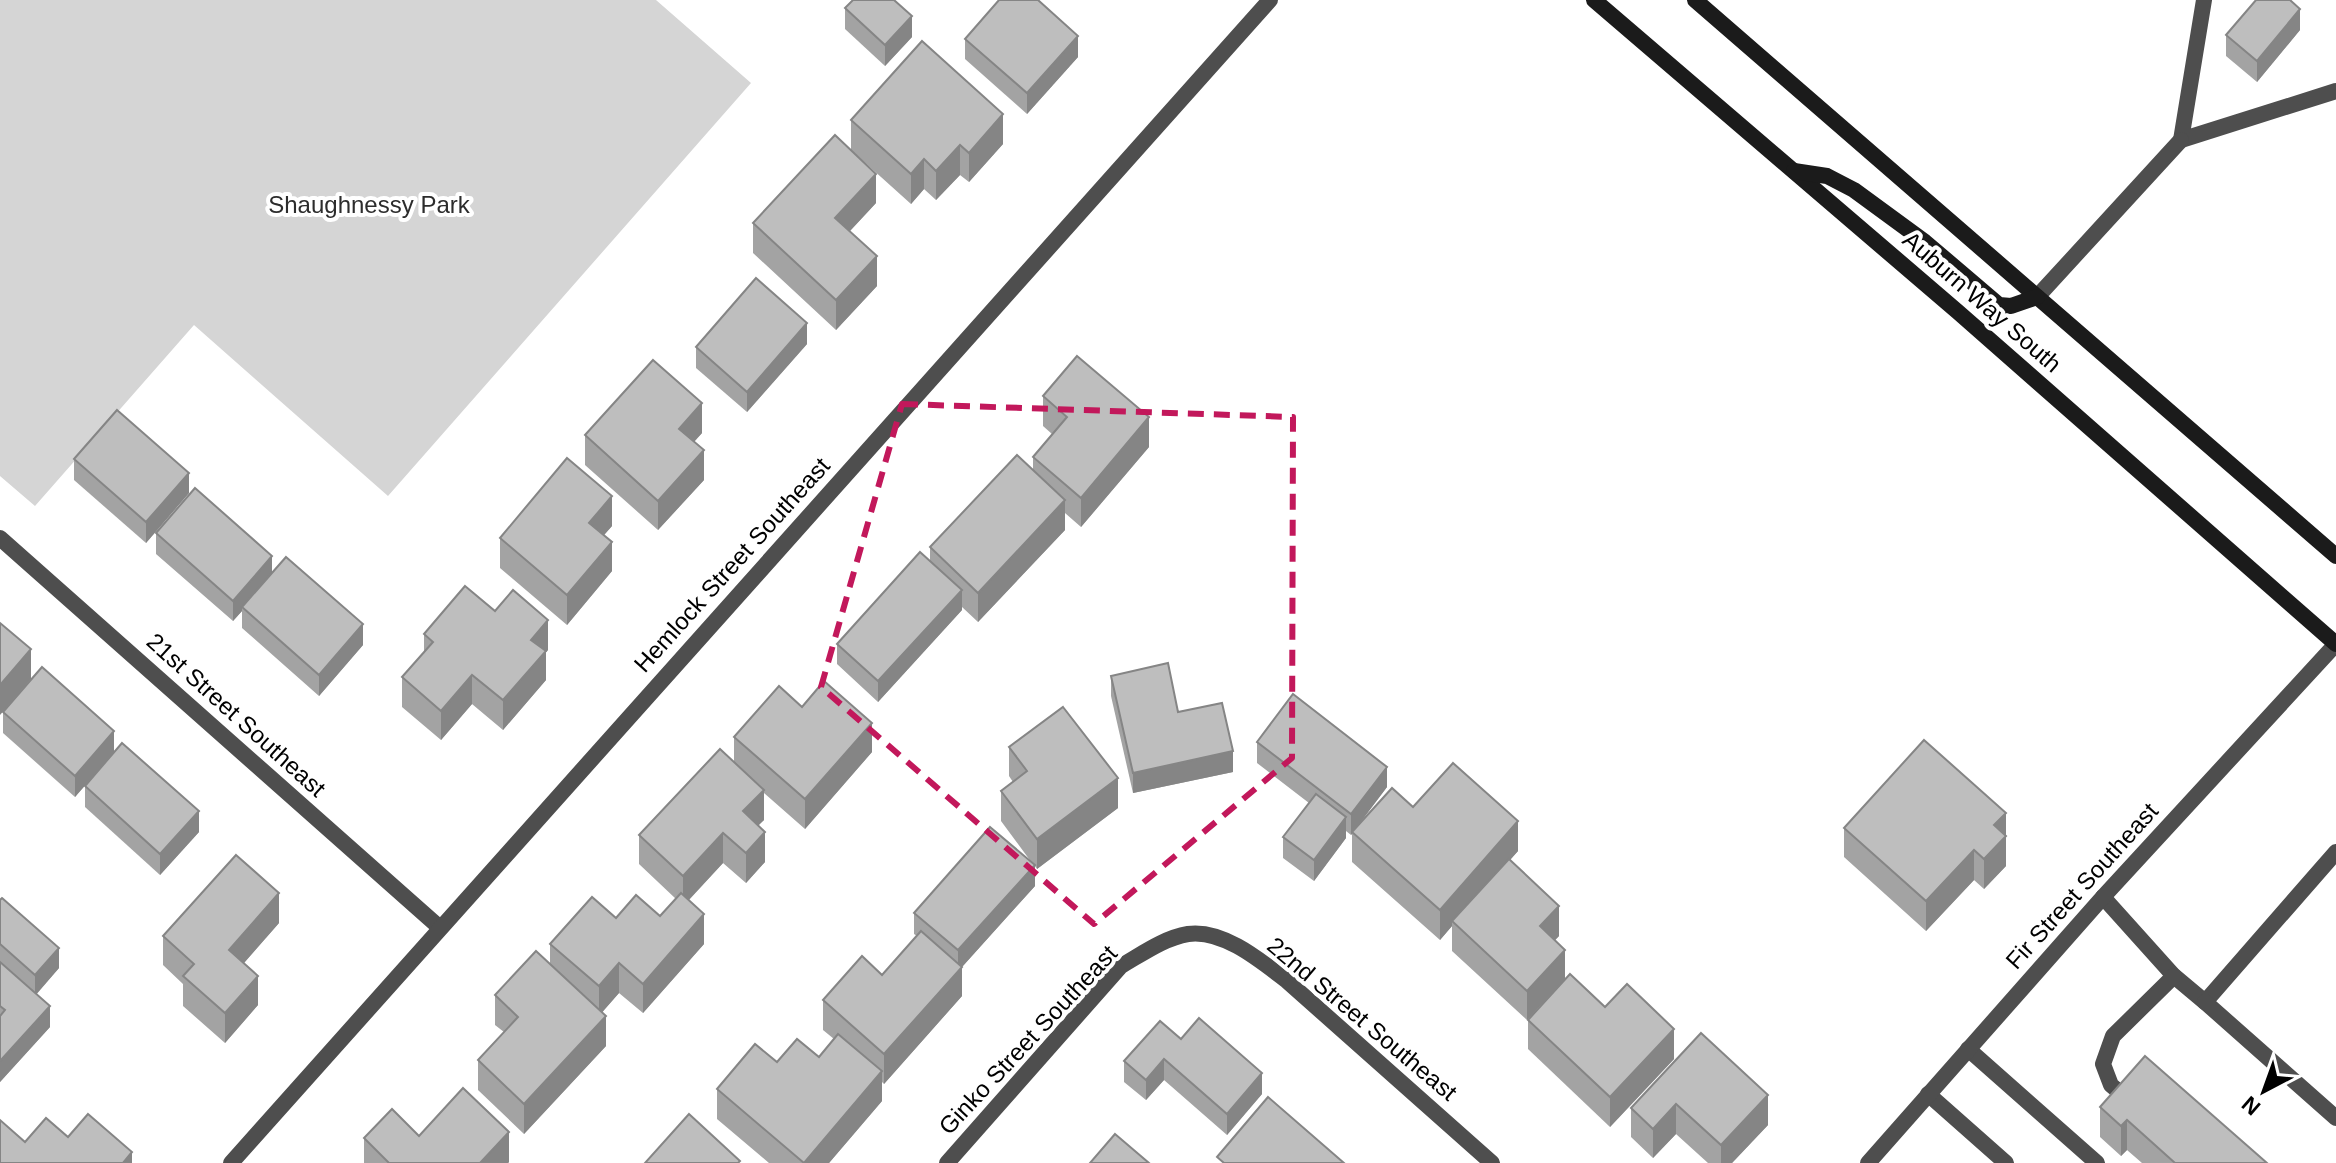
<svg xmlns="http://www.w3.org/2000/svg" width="2336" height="1163" viewBox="0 0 2336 1163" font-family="Arial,sans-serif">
<rect width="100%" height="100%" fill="#fff"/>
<!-- green -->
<polygon fill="#d5d5d5" points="0,0 656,0 751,83 388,496 194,325 35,506 0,476"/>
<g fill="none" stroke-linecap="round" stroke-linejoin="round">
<!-- lane -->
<g stroke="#4e4e4e" stroke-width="16">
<polyline points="2204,0 2181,140 2336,91"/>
<polyline points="2037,297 2181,140"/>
<polyline points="2103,897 2174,976 2205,1002 2336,852"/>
<polyline points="2205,1002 2336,1118"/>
<polyline points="1968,1049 2097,1163"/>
<polyline points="1928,1094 2006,1163"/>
<polyline points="2131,1102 2111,1085 2103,1064 2113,1036 2174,976"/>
</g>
<!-- street -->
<g stroke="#4e4e4e" stroke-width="16">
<polyline points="0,538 439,927"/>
<polyline points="231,1163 1270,0"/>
<path d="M947 1163 1121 966C1142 954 1164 938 1188 934 1223 929 1261 961 1287 981L1492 1163"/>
<polyline points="1868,1163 2103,897 2336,644"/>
</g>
<!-- secondary -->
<g stroke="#1b1b1b" stroke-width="16">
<polyline points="1594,0 1958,312 2336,644"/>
<polyline points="1695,0 2336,556"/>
<polyline points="1794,171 1827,176 1854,190 1925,242 1999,305 2011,306 2037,297"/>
</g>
</g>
<!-- wall -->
<g fill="#a3a3a3">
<polygon points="845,8 912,37 885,66 845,29"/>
<polygon points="2300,30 2257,82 2226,56 2226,35"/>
<polygon points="965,39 1078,57 1027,114 965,59"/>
<polygon points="851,120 1003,144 969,182 960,175 936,200 924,189 911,204 851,150"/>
<polygon points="876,203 850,231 877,286 836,330 753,253 753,223"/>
<polygon points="807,344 747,412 696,368 696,347"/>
<polygon points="1043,396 1149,447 1081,527 1065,513 1065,530 978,622 962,607 962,610 878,702 837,664 837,644 930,561 930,547 1033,470 1033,457 1052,434 1043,426"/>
<polygon points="702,433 694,442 704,480 658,530 585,465 585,435"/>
<polygon points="74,459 189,493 146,543 74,480"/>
<polygon points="612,526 604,535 612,571 567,625 500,568 500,538"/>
<polygon points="156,533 272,573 363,645 319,696 242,628 242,611 233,621 156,554"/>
<polygon points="495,611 548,650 546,652 546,680 503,730 472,704 441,740 402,707 402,677 424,652 424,634"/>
<polygon points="1111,676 1178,712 1233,772 1133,793 1111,696"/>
<polygon points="802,707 872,752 805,829 764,793 764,820 758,825 765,862 746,883 723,863 689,900 704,944 643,1013 619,993 602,1012 606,1046 524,1134 478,1090 478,1060 504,1032 495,1025 495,995 550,964 550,944 616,918 660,916 676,899 639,864 639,835 734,762 734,737"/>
<polygon points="3,712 114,752 75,797 3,733"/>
<polygon points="1257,742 1387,787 1361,821 1413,807 1518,851 1510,860 1559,936 1555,940 1565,979 1527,1020 1452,951 1452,926 1440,940 1352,862 1352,834 1351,835 1346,831 1346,838 1314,881 1283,858 1283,837 1309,803 1257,763"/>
<polygon points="1009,747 1118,808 1037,869 1035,866 1035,886 962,967 962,996 884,1084 882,1082 882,1101 829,1163 769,1163 717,1119 717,1089 777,1062 819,1057 834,1039 823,1030 823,1000 882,975 917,936 914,934 914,913 1032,863 1001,821 1001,791 1013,782 1009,776"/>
<polygon points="85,786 199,832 160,875 85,807"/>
<polygon points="2006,813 2006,866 1984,889 1974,880 1926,931 1844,857 1844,828"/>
<polygon points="0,900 59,968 36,994 50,1027 0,1082"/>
<polygon points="279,923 244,963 258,1005 225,1043 183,1006 183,984 163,965 163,936"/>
<polygon points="1528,1020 1674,1059 1610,1127 1528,1049"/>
<polygon points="1701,1033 1768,1125 1732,1163 1708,1163 1676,1134 1653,1158 1631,1137 1631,1108"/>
<polygon points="1181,1039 1262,1094 1227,1135 1164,1080 1146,1100 1124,1082 1124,1061"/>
<polygon points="2100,1107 2267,1163 2142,1163 2127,1150 2121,1156 2100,1137"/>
<polygon points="419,1136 509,1162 508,1163 364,1163 364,1138"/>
</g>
<!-- shaded-wall -->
<g fill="#858585">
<polygon points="2300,9 2300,30 2257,82 2257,61"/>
<polygon points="912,16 912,37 885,66 885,45"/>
<polygon points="1078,36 1078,57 1027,114 1027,93"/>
<polygon points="1003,114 1003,144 969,182 969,153"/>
<polygon points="960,145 960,175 936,200 936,171"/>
<polygon points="924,159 924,189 911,204 911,174"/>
<polygon points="876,174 876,203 835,247 835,218"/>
<polygon points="877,256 877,286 836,330 836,300"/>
<polygon points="807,323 807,344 747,412 747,392"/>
<polygon points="702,403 702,433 679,458 679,429"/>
<polygon points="1149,417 1149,447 1081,527 1081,498"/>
<polygon points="704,450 704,480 658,530 658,501"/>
<polygon points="189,473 189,493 146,543 146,522"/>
<polygon points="612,496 612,526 589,552 589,523"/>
<polygon points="1065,500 1065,530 978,622 978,593"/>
<polygon points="612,542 612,571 567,625 567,595"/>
<polygon points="272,556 272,577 242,607 242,611 233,621 233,601"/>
<polygon points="962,590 962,610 878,702 878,681"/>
<polygon points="548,620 548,650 546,652 546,680 503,730 503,700 531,640"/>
<polygon points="363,624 363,645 319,696 319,675"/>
<polygon points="31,649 31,679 0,715 0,685"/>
<polygon points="472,675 472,704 441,740 441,711"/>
<polygon points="872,723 872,752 805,829 805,799"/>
<polygon points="114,731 114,752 75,797 75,776"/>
<polygon points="1233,751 1233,772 1133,793 1133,773"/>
<polygon points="1387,767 1387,787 1351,835 1351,814"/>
<polygon points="1118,778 1118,808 1037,869 1037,839"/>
<polygon points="764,790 764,820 743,841 743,811"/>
<polygon points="199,811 199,832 160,875 160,854"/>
<polygon points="2006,813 2006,866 1984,889 1984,859 1994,825"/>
<polygon points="1346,817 1346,838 1314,881 1314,860"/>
<polygon points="1518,821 1518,851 1454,923 1452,921 1452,926 1440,940 1440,910"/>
<polygon points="765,832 765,862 746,883 746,853"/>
<polygon points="723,833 723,863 683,906 683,876"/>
<polygon points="1974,850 1974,880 1926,931 1926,901"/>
<polygon points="1035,865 1035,886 962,967 962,996 884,1084 884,1054 958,971 958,950"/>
<polygon points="279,893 279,923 229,980 229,950"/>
<polygon points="1559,906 1559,936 1540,956 1540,926"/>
<polygon points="704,914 704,944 643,1013 643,984"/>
<polygon points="59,948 59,968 35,996 35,975"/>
<polygon points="1565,950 1565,979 1527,1020 1527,991"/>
<polygon points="619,963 619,993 599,1016 599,986"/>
<polygon points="258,976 258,1005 225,1043 225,1013"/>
<polygon points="50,1006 50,1027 0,1082 0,1061"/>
<polygon points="606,1016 606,1046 524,1134 524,1104"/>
<polygon points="1674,1029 1674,1059 1610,1127 1610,1097"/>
<polygon points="1164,1059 1164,1080 1146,1100 1146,1080"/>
<polygon points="882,1071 882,1101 829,1163 804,1163"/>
<polygon points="1262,1073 1262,1094 1227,1135 1227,1114"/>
<polygon points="1768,1095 1768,1125 1732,1163 1721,1163 1721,1145"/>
<polygon points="1676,1104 1676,1134 1653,1158 1653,1129"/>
<polygon points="2127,1120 2127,1150 2121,1156 2121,1126"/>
<polygon points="509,1132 509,1162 508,1163 480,1163"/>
<polygon points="132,1152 132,1163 123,1163"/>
</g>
<!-- building -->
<g fill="#bebebe" stroke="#858585" stroke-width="2">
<polygon points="853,0 894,0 912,16 885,45 845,8"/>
<polygon points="999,0 1038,0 1078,36 1027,93 965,39"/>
<polygon points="2256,0 2290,0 2300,9 2257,61 2226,35"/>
<polygon points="922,41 1003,114 969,153 960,145 936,171 924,159 911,174 851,120"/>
<polygon points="835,135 876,174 835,218 877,256 836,300 753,223"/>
<polygon points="756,278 807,323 747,392 696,347"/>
<polygon points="1077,356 1149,417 1081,498 1033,457 1067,417 1043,396"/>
<polygon points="653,360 702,403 679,429 704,450 658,501 585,435"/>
<polygon points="117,410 189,473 146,522 74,459"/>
<polygon points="1017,455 1065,500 978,593 930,547"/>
<polygon points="567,458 612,496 589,523 612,542 567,595 500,538"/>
<polygon points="195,488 272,556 233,601 156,533"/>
<polygon points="920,552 962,590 878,681 837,644"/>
<polygon points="286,557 363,624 319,675 242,607"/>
<polygon points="465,586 495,611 513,590 548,620 531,640 546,651 503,700 472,675 441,711 402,677 433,642 424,634"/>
<polygon points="0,623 31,649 0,685"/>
<polygon points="1168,663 1178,712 1222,703 1233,751 1133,773 1111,676"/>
<polygon points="42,667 114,731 75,776 3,712"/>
<polygon points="824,681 872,723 805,799 734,737 779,686 802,707"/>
<polygon points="1293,694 1387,767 1351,814 1257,742"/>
<polygon points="1063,707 1118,778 1037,839 1001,791 1027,771 1009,747"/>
<polygon points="1924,740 2006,813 1994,825 2006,836 1984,859 1974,850 1926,901 1844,828"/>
<polygon points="122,743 199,811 160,854 85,786"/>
<polygon points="720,749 764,790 743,811 765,832 746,853 723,833 683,876 639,835"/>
<polygon points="1453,763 1518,821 1440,910 1352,832 1392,788 1413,807"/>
<polygon points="1316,794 1346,817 1314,860 1283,837"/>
<polygon points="990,827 1035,865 958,950 914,913"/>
<polygon points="236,855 279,893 229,950 258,976 225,1013 183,976 194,964 163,936"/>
<polygon points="1509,859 1559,906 1540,926 1565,950 1527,991 1452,921"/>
<polygon points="681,893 704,914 643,984 619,963 599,986 550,944 592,897 616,918 636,895 660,916"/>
<polygon points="2,898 59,948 35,975 0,944 0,900"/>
<polygon points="921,931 962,967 884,1054 823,1000 862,956 882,975"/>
<polygon points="536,951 606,1016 524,1104 478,1060 518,1017 495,995"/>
<polygon points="0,962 50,1006 0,1061 0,1016 5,1010 0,1006"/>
<polygon points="1570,974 1605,1007 1627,984 1674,1029 1610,1097 1528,1020"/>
<polygon points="1199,1018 1262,1073 1227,1114 1164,1059 1146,1080 1124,1061 1160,1021 1181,1039"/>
<polygon points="1701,1033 1768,1095 1721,1145 1676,1104 1653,1129 1631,1108"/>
<polygon points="838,1034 882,1071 804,1163 717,1089 755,1044 777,1062 797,1039 819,1057"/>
<polygon points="2145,1056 2267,1163 2175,1163 2127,1120 2121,1126 2100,1107"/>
<polygon points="463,1088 509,1132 480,1163 389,1163 364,1138 392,1109 419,1136"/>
<polygon points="1268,1097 1344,1163 1224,1163 1217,1157"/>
<polygon points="88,1114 132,1152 123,1163 0,1163 0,1120 25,1142 46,1118 68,1137"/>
<polygon points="689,1114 740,1161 738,1163 645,1163"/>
<polygon points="1115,1134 1149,1163 1090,1163"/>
</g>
<!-- marked area -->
<path fill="none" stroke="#c2185b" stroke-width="6" stroke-dasharray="16 10" stroke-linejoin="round" d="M902 404 1293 417 1292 758 1094 924 821 687Z"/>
<g text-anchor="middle" stroke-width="8" stroke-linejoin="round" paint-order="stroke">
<!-- park labels -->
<g font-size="24" fill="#2c2c2c" stroke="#fff">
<text x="369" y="213">Shaughnessy Park</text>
</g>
<!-- street labels -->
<g font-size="24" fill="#000" stroke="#fff">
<text transform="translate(1982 302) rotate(41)" y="8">Auburn Way South</text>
<text transform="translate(732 565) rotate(-48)" y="8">Hemlock Street Southeast</text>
<text transform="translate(236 715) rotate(42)" y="8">21st Street Southeast</text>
<text transform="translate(2082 886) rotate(-48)" y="8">Fir Street Southeast</text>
<text transform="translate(1362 1019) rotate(40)" y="8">22nd Street Southeast</text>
<text transform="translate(1028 1040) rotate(-47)" y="8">Ginko Street Southeast</text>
</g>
</g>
<!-- north arrow -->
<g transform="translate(2264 1091) rotate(221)" stroke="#ffffff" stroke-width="6" paint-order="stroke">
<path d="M0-6L14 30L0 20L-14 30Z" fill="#000000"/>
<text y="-12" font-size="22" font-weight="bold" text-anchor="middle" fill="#000000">N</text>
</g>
</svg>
